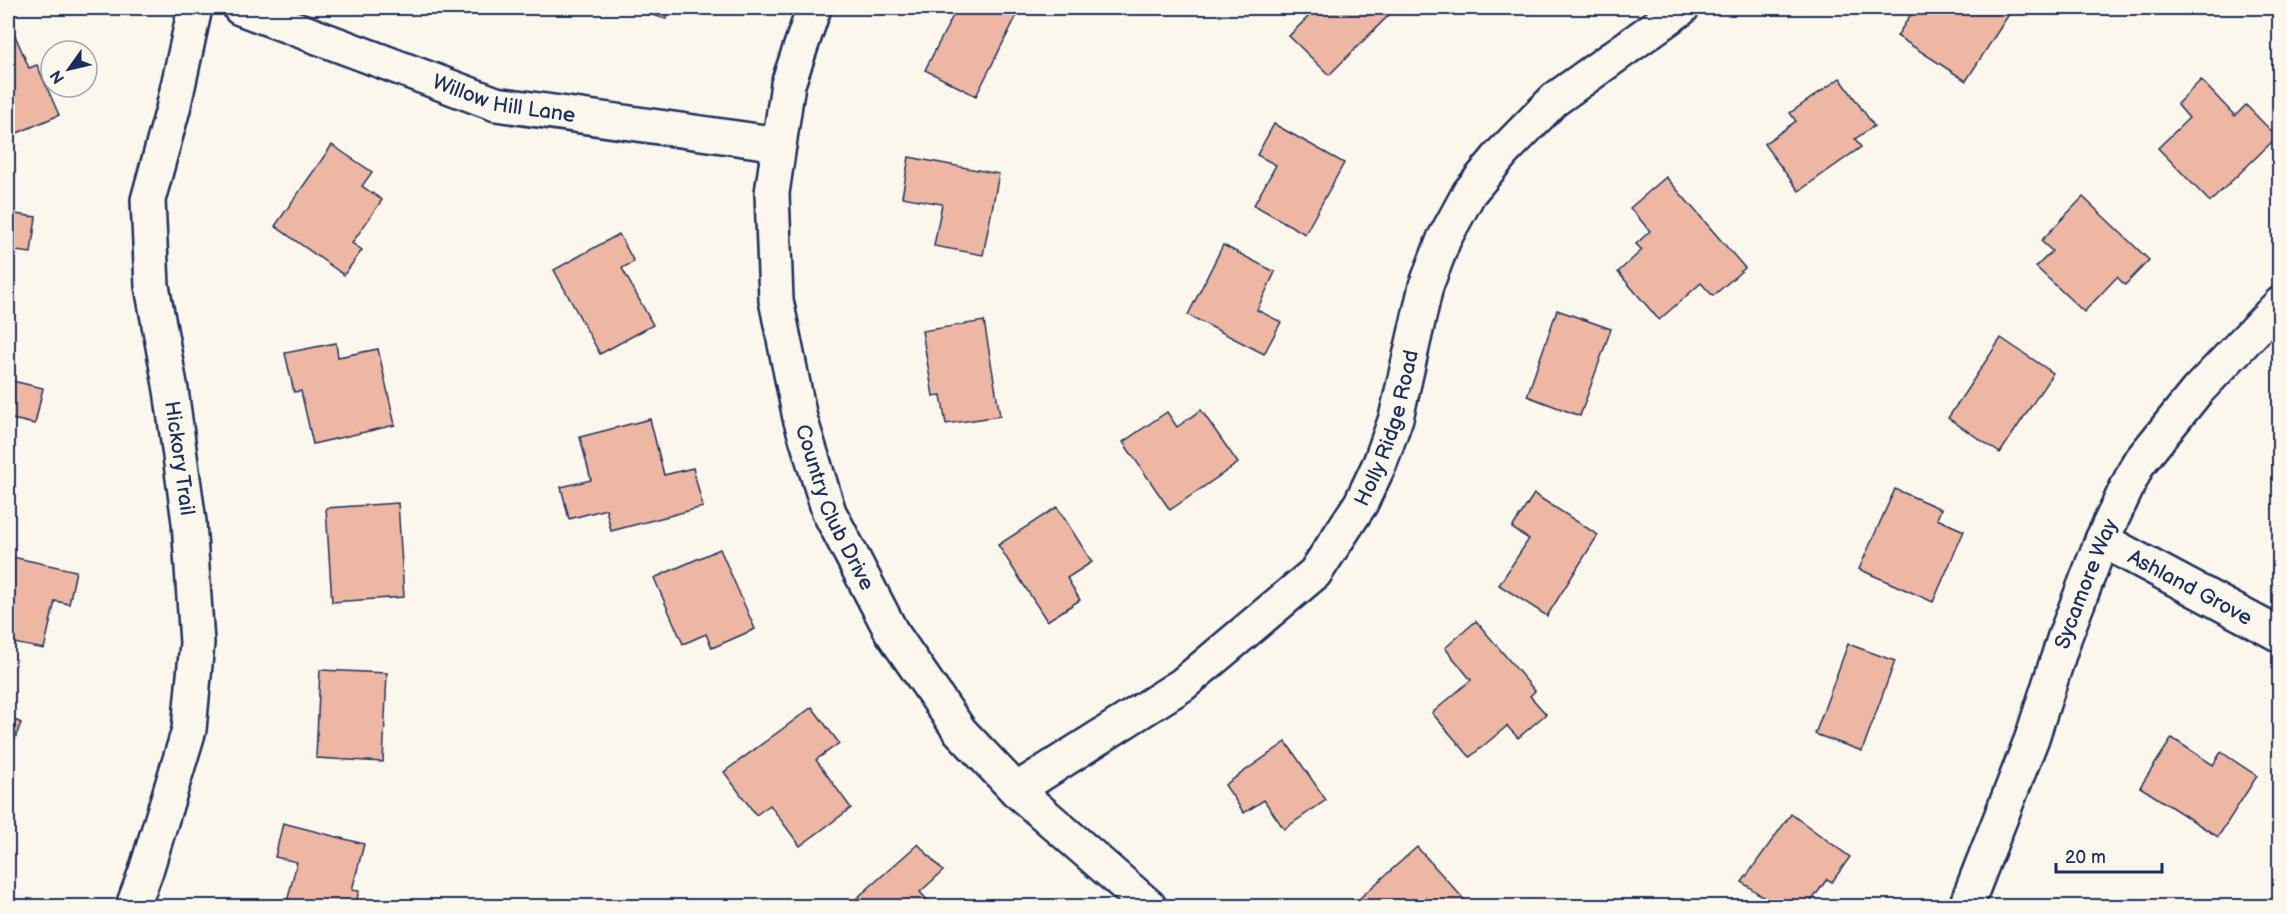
<svg xmlns="http://www.w3.org/2000/svg" width="2287" height="914" viewBox="0 0 2287 914" font-family="'Balsamiq Sans',sans-serif">
<rect width="100%" height="100%" fill="#fbf7ec"/>
<filter id="ink" filterUnits="userSpaceOnUse"><feTurbulence type="fractalNoise" baseFrequency=".0167" numOctaves="2"/><feDisplacementMap in="SourceGraphic" scale="12" xChannelSelector="R" yChannelSelector="G"/><feConvolveMatrix kernelMatrix="1 2 1 2 8 2 1 2 1" color-interpolation-filters="sRGB"/></filter>
<g filter="url(#ink)">
<!-- building -->
<g fill="#eeb7a3" stroke="#1b2f5e" stroke-width="1.5">
<polygon points="629,8 669,8 666,19"/>
<polygon points="957,8 1007,8 1018,13 976,96 925,70"/>
<polygon points="1317,8 1391,8 1394,10 1329,75 1289,36"/>
<polygon points="1915,8 1924,8 1930,11 1932,8 2013,8 1966,81 1897,36"/>
<polygon points="14,33 29,68 37,65 59,115 13,135 8,121 8,36"/>
<polygon points="1840,78 1874,126 1855,139 1861,147 1799,191 1764,144 1796,121 1790,113"/>
<polygon points="2201,80 2235,116 2246,105 2277,137 2210,202 2158,148 2189,118 2177,104"/>
<polygon points="1274,124 1344,163 1305,234 1254,205 1276,165 1257,155"/>
<polygon points="332,145 372,172 362,186 382,200 352,243 362,250 344,275 275,226"/>
<polygon points="909,157 999,174 983,255 934,246 942,204 902,197"/>
<polygon points="1666,177 1745,268 1713,296 1701,283 1659,320 1618,272 1642,250 1636,244 1650,231 1630,208"/>
<polygon points="2083,197 2149,260 2125,285 2117,277 2084,312 2036,267 2052,251 2041,241"/>
<polygon points="8,213 36,217 31,253 8,250"/>
<polygon points="619,234 634,262 622,268 653,325 600,354 554,270"/>
<polygon points="1223,245 1275,272 1257,310 1281,322 1264,354 1188,315"/>
<polygon points="1557,310 1611,329 1580,416 1527,396"/>
<polygon points="984,321 1000,416 946,424 941,395 933,396 922,331"/>
<polygon points="2001,338 2053,373 2000,453 1948,418"/>
<polygon points="336,343 338,357 378,349 395,425 313,444 301,391 294,392 285,353"/>
<polygon points="8,380 43,388 35,424 12,419 8,439"/>
<polygon points="1201,410 1238,463 1170,510 1123,442 1167,412 1177,427"/>
<polygon points="650,419 664,475 693,468 703,507 611,531 606,509 569,519 561,487 591,480 580,437"/>
<polygon points="1895,489 1941,509 1937,519 1964,531 1933,602 1859,569"/>
<polygon points="1534,494 1598,535 1547,616 1499,585 1529,539 1512,528"/>
<polygon points="398,503 404,597 332,602 326,508"/>
<polygon points="1057,507 1092,562 1067,578 1080,600 1047,621 998,545"/>
<polygon points="720,549 755,629 712,648 706,634 683,644 654,578"/>
<polygon points="8,556 76,571 69,604 55,601 44,649 8,642"/>
<polygon points="1476,621 1535,691 1530,696 1546,714 1518,738 1507,726 1470,757 1432,713 1471,680 1445,648"/>
<polygon points="1848,644 1895,661 1862,751 1815,734"/>
<polygon points="320,670 387,673 383,762 316,758"/>
<polygon points="812,707 839,743 816,760 851,808 800,846 770,805 756,815 724,772"/>
<polygon points="8,717 21,723 8,757"/>
<polygon points="2172,738 2213,765 2221,752 2257,776 2218,837 2140,787"/>
<polygon points="1286,742 1326,800 1284,829 1264,800 1244,813 1225,785"/>
<polygon points="1791,814 1850,857 1832,882 1827,879 1808,906 1776,906 1742,882"/>
<polygon points="283,823 364,844 352,890 359,891 355,906 286,906 297,862 275,857"/>
<polygon points="918,844 943,871 920,892 933,906 848,906"/>
<polygon points="1417,847 1470,906 1351,906"/>
<polygon points="2134,899 2146,906 2130,906"/>
</g>
<g fill="none" stroke-linecap="round" stroke-linejoin="round">
<!-- street casing -->
<g stroke="#1b2f5e" stroke-width="38">
<g id="street">
<path id="s1" d="M240 8 496 104 779 144"/>
<path id="s2" d="M2102 540 2280 635"/>
<path id="s3" d="M1016 790 1182 685 1315 573 1361 503 1380 463 1396 418 1426 286 1444 239 1469 193 1503 152 1554 100 1682 8"/>
<polyline points="133,906 146,871 189,730 197,643 189,522 171,390 152,286 148,200 173,109 195,8"/>
<path id="s4" d="M1966 906 2032 738 2065 636 2102 540 2138 464 2197 391 2280 304"/>
</g>
</g>
<!-- secondary casing -->
<g stroke="#1b2f5e" stroke-width="38">
<g id="secondary">
<path id="s5" d="M814 8 788 84 772 193 776 300 800 418 829 512 891 631 960 731 1016 790 1149 906"/>
</g>
</g>
<!-- street -->
<use href="#street" stroke="#fbf7ec" stroke-width="33"/>
<!-- secondary -->
<use href="#secondary" stroke="#fbf7ec" stroke-width="33"/>
</g>
</g>
<g text-anchor="middle" stroke-width="4.5" stroke-linejoin="round" paint-order="stroke">
<!-- street labels -->
<g font-size="21" fill="#1b2f5e" stroke="#fbf7ec">
<text dy="7" stroke="none"><textPath href="#s1" startOffset="280">Willow Hill Lane</textPath></text>
<text dy="7" stroke="none"><textPath href="#s3" startOffset="534">Holly Ridge Road</textPath></text>
<text transform="translate(180 458) rotate(82)" y="7">Hickory Trail</text>
<text dy="7" stroke="none"><textPath href="#s5" startOffset="514">Country Club Drive</textPath></text>
<text dy="7" stroke="none"><textPath href="#s4" startOffset="344">Sycamore Way</textPath></text>
<text dy="7" stroke="none"><textPath href="#s2" startOffset="100">Ashland Grove</textPath></text>
</g>
</g>
<!-- margin -->
<rect width="2287" height="914" fill="none" stroke="#fbf7ec" stroke-width="30"/>
<rect x="15" y="15" width="2257" height="884" fill="none" stroke="#1b2f5e" stroke-width="2" filter="url(#ink)"/>
<!-- north arrow -->
<g transform="translate(69 69) rotate(236)"><circle r="28" fill="#fbf7ec" stroke="#a1a7b3" stroke-width="1.5"/>
<path d="M0-4.5L10 22L0 15L-10 22Z" fill="#1b2f5e"/>
<text y="-9" font-size="16" font-weight="bold" text-anchor="middle" fill="#1b2f5e">N</text>
</g>
<!-- scale -->
<path d="M2056 863v9h106v-9" fill="none" stroke="#1b2f5e" stroke-width="3"/>
<text x="2065" y="863" font-size="18" fill="#1b2f5e" stroke="#fbf7ec" stroke-width="4.5" paint-order="stroke">20 m</text>
</svg>
